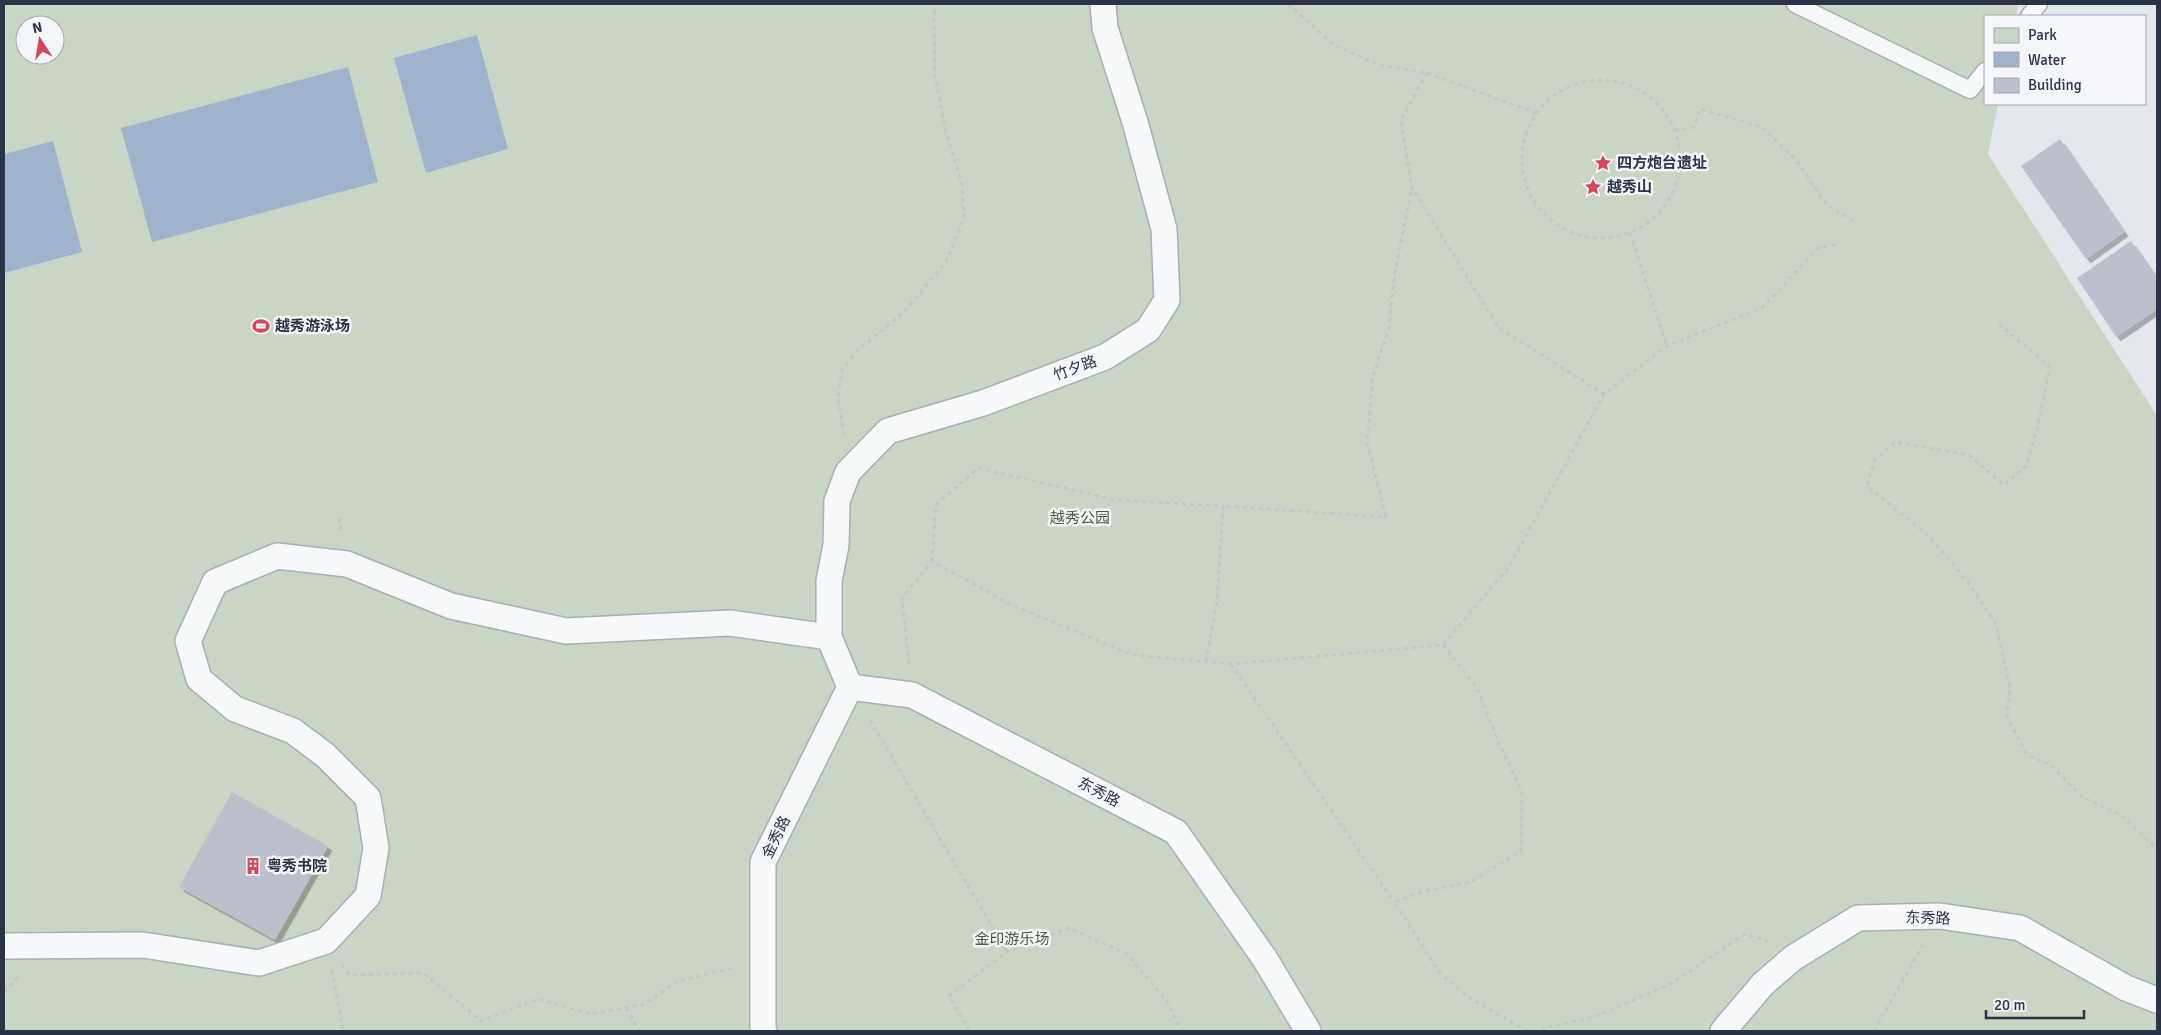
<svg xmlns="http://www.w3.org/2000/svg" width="2161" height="1035" viewBox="0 0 2161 1035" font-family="Signika,'Noto Sans SC',sans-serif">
<defs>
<filter id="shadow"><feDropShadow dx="4.5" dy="4.5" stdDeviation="0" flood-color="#0004"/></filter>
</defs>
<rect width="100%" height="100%" fill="#e4e7ec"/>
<!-- green -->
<path fill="#c9d6c5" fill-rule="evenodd" d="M4 4H2018L2016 16H1985V104H1998L1988 154 2157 416V1031H4ZM25 25H55V55H25Z"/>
<!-- water -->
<g fill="#9fb4cc">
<polygon points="477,35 508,149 426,173 394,58"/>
<polygon points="348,67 378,182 152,242 121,128"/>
<polygon points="53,141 82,252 4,273 4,154"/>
</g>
<!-- building -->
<g fill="#bbc0ca" filter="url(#shadow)">
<polygon points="2060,139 2124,232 2086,259 2021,166"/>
<polygon points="2131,241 2157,279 2157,309 2116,337 2077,278"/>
<polygon points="232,792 328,846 275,940 179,887"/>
</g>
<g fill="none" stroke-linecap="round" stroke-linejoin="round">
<!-- service casing -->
<g stroke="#a9aeb7" stroke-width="19">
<g id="service">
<polyline points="1795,4 1970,90 1985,71"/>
<polyline points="2029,16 2039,4"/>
</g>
</g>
<!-- pedestrian casing -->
<g stroke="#a9aeb7" stroke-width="28">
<g id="pedestrian">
<polyline points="850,687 829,637 829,581 836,545 837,501 848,472 888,431 983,403 1105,357 1148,330 1167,300 1164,229 1135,122 1105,28 1103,4"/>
<polyline points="850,687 912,695 1176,832 1265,959 1308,1031"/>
<polyline points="4,946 143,945 259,963 326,941 368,896 376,848 368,798 325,755 293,731 235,709 199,679 188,641 215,582 277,556 347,564 451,606 566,631 730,623 829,637"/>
<polyline points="764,1031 763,1029 763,862 850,687"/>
<polyline points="1723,1031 1763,984 1793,958 1858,918 1940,916 2020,928 2126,988 2157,1000"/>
</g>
</g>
<!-- path -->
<g stroke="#c2c5cb" stroke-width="3" stroke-dasharray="4 4" stroke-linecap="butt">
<polyline points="1288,4 1334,45 1379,65 1427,73 1536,113"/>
<polyline points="1427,73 1401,120 1412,188 1499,328 1604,394"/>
<circle cx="1601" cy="159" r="79"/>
<polyline points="1675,131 1694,127 1700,109 1762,127 1798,162 1826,204 1853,221"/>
<polyline points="1630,233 1667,346"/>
<polyline points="1999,324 2050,367 2037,429 2026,466 2004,485 1969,455 1895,442 1874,461 1867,486 1928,535 1968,582 1996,624 2010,688 2007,716 2027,755 2051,765 2082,797 2121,815 2157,849"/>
<polyline points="844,435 838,397 842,370 857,351 904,312 946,262 964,218 962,184 946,133 935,76 934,19 936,4"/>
<polyline points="339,518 342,534"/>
<polyline points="932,561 936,505 978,468 1116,500 1222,506"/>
<polyline points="1443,645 1477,688 1498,741 1522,792 1521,851 1471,882 1425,891 1394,902 1440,973 1468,997 1527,1031"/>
<polyline points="1206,661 1217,602 1223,506 1386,517 1367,443 1373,376 1389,327 1395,271 1412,188"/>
<polyline points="909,664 902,598 932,561 1014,606 1133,655 1231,664 1443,645 1509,567 1604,394 1667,346 1762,308 1818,248 1838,244"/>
<polyline points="1231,664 1394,902"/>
<polyline points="870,720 1007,952"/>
<polyline points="342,965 349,975 423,973 481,1021 538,999 591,1014 645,1004 677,981 734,968"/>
<polyline points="332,970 343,1031"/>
<polyline points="4,992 19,976"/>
<polyline points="626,1008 639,1031"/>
<polyline points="969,1031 949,996 1007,952 1069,928 1127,954 1166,1000 1182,1031"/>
<polyline points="1533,1031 1597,1016 1672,983 1745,934 1768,941"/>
<polyline points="1874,1031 1923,945"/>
</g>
<!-- service -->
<use href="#service" stroke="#f7f8fa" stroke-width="16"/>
<!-- pedestrian -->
<use href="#pedestrian" stroke="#f7f8fa" stroke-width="25"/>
</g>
<!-- icons -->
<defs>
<g id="sight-bare" transform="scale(1.35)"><path d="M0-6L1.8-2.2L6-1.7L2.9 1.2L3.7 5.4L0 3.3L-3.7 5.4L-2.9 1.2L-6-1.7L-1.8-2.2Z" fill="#d1495b" stroke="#f4f6f9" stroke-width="2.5" paint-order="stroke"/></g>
<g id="stadium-bare" transform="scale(1.35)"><path d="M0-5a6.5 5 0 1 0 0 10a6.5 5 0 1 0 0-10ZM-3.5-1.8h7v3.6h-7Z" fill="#d1495b" stroke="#f4f6f9" stroke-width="2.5" paint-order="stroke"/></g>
<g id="building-bare" transform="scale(1.35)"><path d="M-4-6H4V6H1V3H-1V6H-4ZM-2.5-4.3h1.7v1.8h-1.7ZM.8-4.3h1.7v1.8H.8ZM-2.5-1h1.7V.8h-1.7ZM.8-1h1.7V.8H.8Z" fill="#d1495b" stroke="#f4f6f9" stroke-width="2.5" paint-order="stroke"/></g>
</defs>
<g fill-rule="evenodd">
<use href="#sight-bare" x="1603" y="163"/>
<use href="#sight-bare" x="1593" y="187"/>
<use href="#stadium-bare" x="261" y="326"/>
<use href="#building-bare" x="253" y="866"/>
</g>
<g text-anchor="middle" stroke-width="5" stroke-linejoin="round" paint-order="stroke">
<!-- poi labels -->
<g font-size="15" font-weight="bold" fill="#2b3445" stroke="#f4f6f9" text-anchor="start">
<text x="1617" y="168">四方炮台遗址</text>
<text x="1607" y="192">越秀山</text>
<text x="275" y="331">越秀游泳场</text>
<text x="267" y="871">粤秀书院</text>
</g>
<!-- street labels -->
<g font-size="15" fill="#2b3445" stroke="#f4f6f9">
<text transform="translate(1075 368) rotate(-20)" y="5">竹夕路</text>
<text transform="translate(1099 792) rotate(28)" y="5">东秀路</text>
<text transform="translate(776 837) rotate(-64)" y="5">金秀路</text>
<text transform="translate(1928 918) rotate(2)" y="5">东秀路</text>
</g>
<!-- park labels -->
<g font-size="15" fill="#3f6138" stroke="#f4f6f9">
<text x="1080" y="523">越秀公园</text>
<text x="1012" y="944">金印游乐场</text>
</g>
</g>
<!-- border -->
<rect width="2161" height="1035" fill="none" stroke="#2b3445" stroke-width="10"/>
<!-- legend -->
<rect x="1984" y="15" width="162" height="90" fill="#f4f6f9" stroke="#a4a8b1"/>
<rect x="1994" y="28" width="25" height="15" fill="#c9d6c5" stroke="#a4a8b1"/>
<text x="2028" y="40" font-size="15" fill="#2b3445">Park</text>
<rect x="1994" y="52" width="25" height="15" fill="#9fb4cc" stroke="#a4a8b1"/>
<text x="2028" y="65" font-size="15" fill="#2b3445">Water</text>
<rect x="1994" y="78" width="25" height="15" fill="#bbc0ca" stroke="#a4a8b1"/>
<text x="2028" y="90" font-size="15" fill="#2b3445">Building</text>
<!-- north arrow -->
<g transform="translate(40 40) rotate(348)"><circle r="24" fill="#f4f6f9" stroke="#a4a8b1"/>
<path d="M0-4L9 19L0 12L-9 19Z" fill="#d1495b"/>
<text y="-8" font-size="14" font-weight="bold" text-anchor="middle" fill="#2b3445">N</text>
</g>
<!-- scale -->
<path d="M1986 1010v8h98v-8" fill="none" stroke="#2b3445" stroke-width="2.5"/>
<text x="1994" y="1010" font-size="15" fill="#2b3445" stroke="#f4f6f9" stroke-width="4" paint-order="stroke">20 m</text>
</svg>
